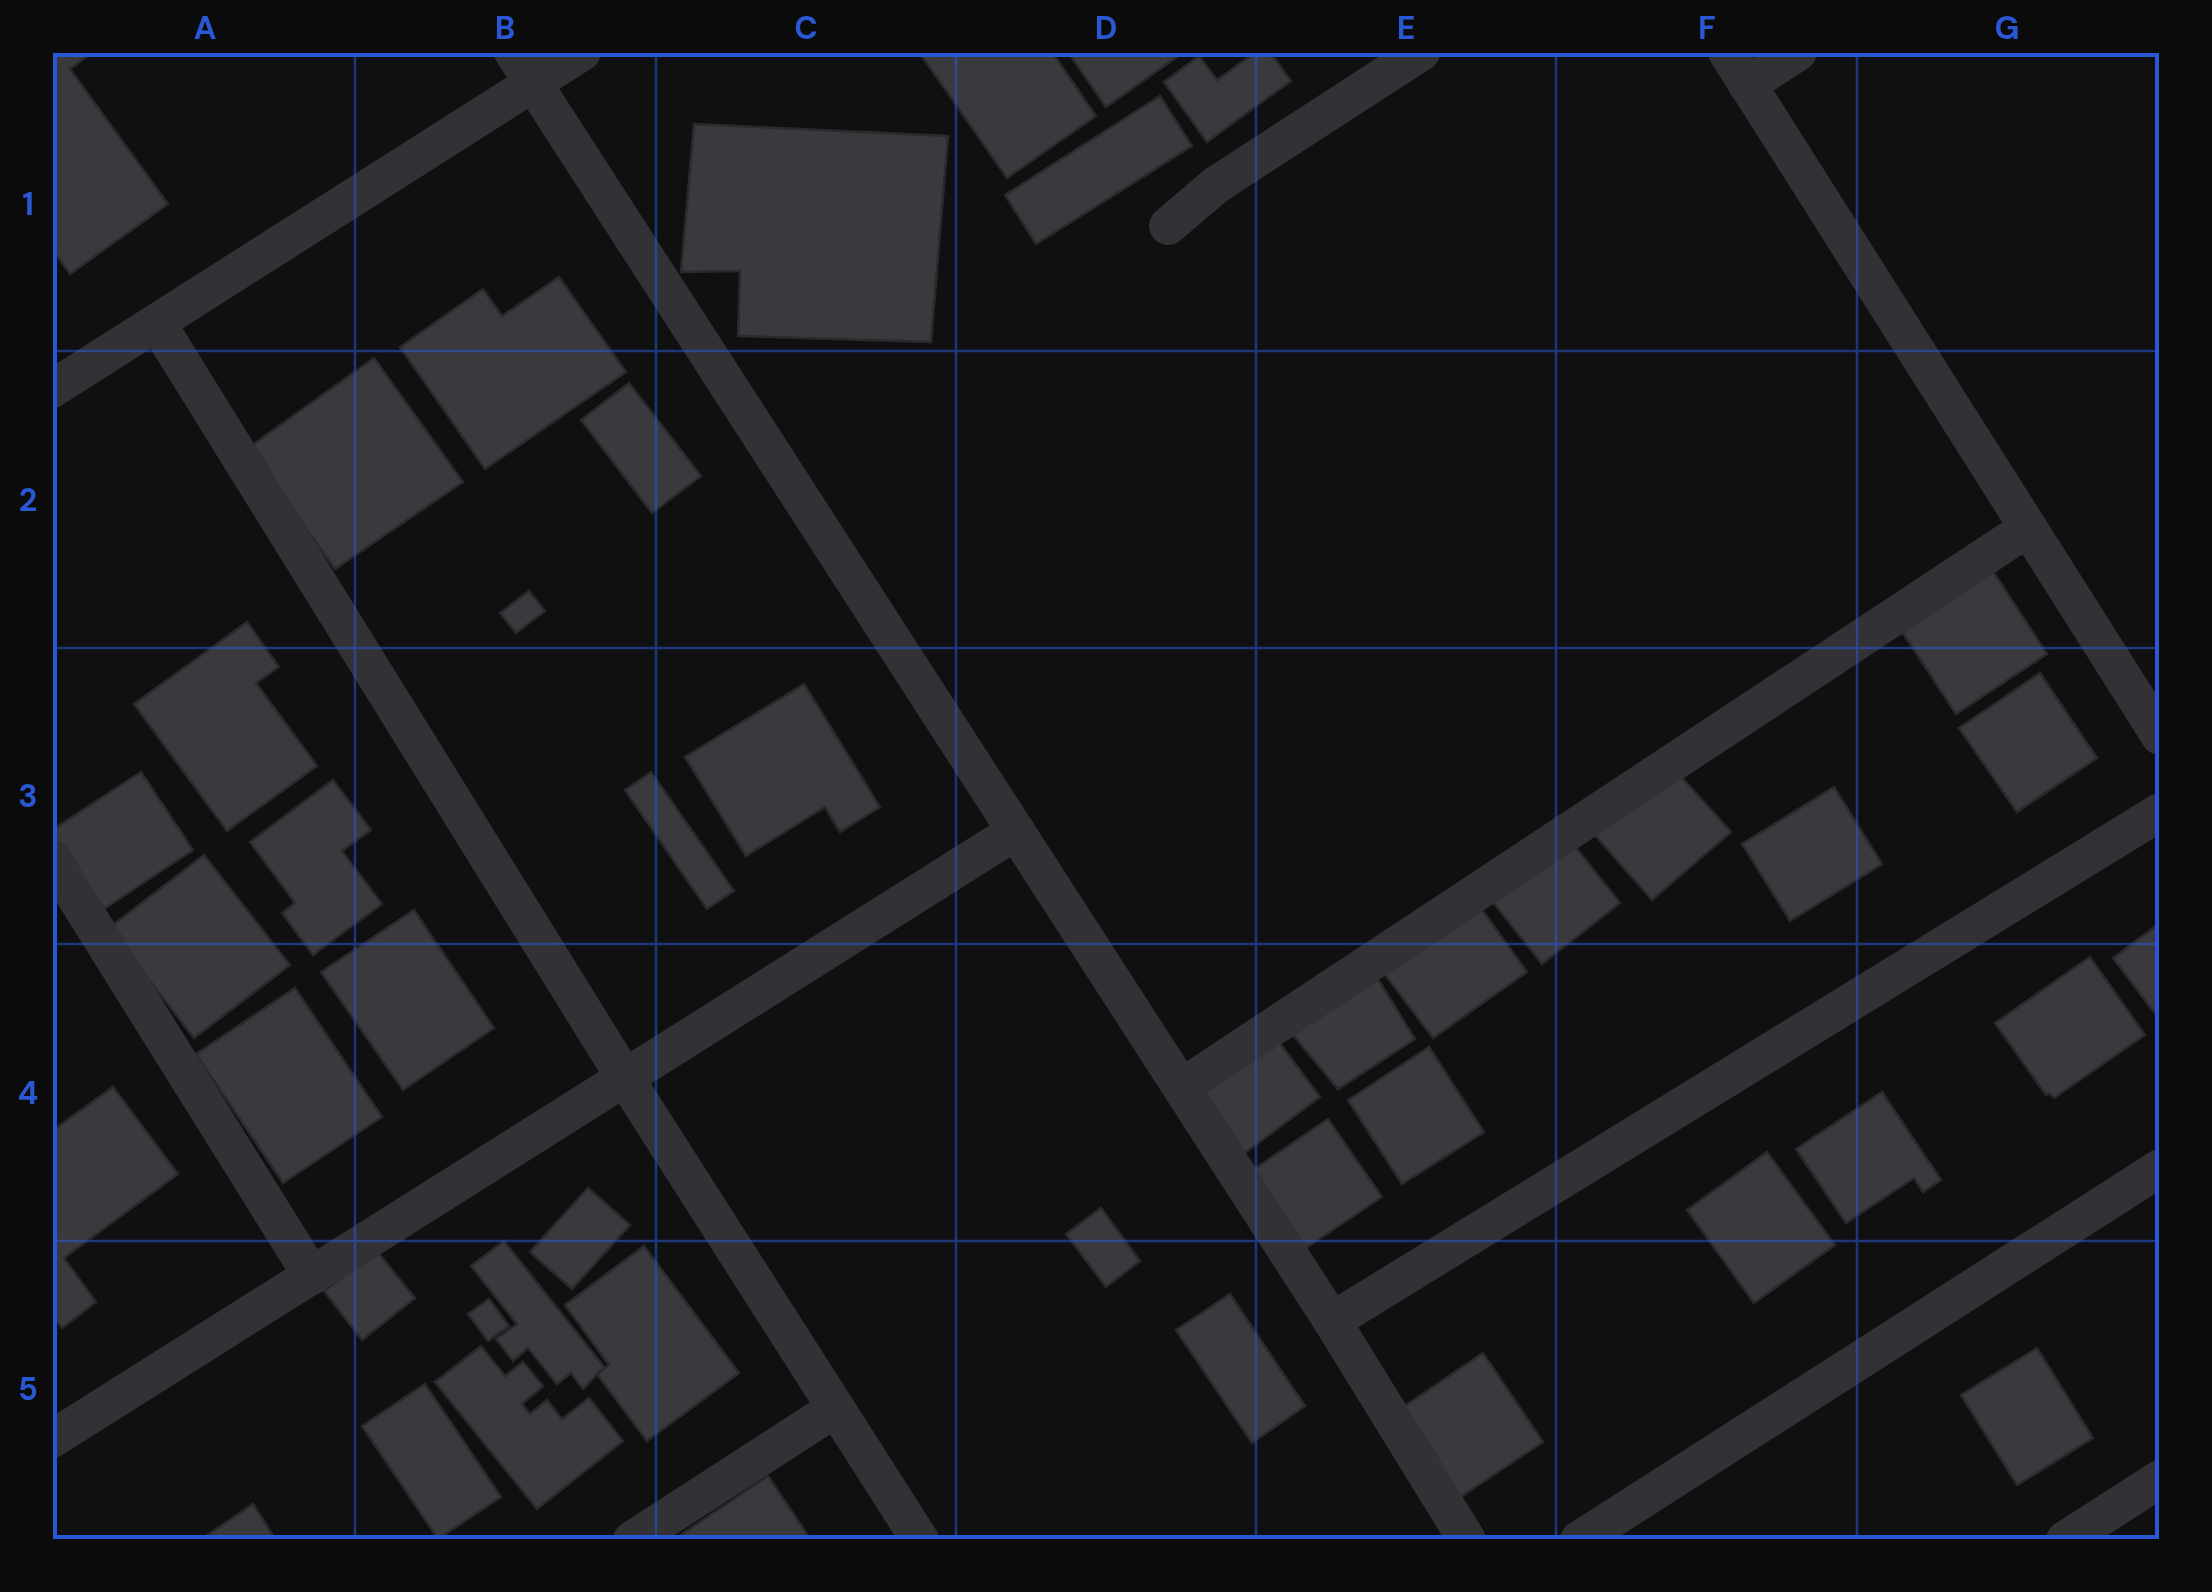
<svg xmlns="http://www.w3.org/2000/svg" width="2212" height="1592" viewBox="0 0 2212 1592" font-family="'DM Sans',sans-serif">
<rect width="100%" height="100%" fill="#101011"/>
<!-- building -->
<g fill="#3a3a3e" stroke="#2a2a2d" stroke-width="2.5">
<polygon points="52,52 93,52 70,69 168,204 70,274 52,249"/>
<polygon points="919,52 1052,52 1096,116 1007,178"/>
<polygon points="1068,52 1184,52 1106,107"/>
<polygon points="1256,52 1270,52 1291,81 1207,142 1164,82 1199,56 1217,80"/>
<polygon points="1160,96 1192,146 1036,244 1005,195"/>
<polygon points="694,124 948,136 931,342 738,336 740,271 681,272"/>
<polygon points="559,277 626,372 485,469 400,347 483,289 502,316"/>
<polygon points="374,358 463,482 335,569 248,448"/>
<polygon points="629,383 701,476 652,513 581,420"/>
<polygon points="1987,562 2047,654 1956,714 1895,621"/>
<polygon points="529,591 545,611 516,633 500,613"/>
<polygon points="247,622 279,667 256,683 317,766 227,831 134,704"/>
<polygon points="2040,673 2097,758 2017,812 1959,728"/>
<polygon points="804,684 880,807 840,832 825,807 746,856 685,757"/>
<polygon points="1674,769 1731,832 1652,900 1587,826"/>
<polygon points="141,772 193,850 95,915 52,852 52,830"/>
<polygon points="651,772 734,891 707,909 625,790"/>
<polygon points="333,780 371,830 342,851 382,904 313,955 282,913 295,903 250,842"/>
<polygon points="1834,787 1882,864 1790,921 1742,844"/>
<polygon points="1569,839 1620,903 1542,964 1485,892"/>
<polygon points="204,855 290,965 194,1038 109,928"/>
<polygon points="1475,900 1527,972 1433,1038 1380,968"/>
<polygon points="414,910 494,1028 403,1090 321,972"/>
<polygon points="2160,923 2160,1020 2113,958"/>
<polygon points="2090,957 2145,1035 2054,1098 2049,1093 2046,1095 1995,1023"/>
<polygon points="1371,968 1415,1039 1338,1089 1284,1024"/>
<polygon points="295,988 382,1117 283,1183 196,1054"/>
<polygon points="1273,1034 1320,1097 1238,1158 1191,1091"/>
<polygon points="1429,1047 1484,1132 1402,1184 1348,1100"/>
<polygon points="113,1087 178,1174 64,1258 96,1302 62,1328 52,1316 52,1131"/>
<polygon points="1882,1092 1941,1180 1923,1192 1914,1178 1846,1223 1796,1149"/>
<polygon points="1328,1119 1382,1197 1297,1254 1244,1176"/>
<polygon points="1767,1152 1835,1245 1754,1303 1687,1210"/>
<polygon points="588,1188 630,1225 572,1289 530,1252"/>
<polygon points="1101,1208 1140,1261 1106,1287 1066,1234"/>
<polygon points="504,1241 604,1367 583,1389 571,1373 557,1384 528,1348 513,1361 496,1339 517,1324 471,1266"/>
<polygon points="644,1246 739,1373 647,1441 597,1374 609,1365 565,1305"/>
<polygon points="376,1250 415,1298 362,1340 324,1291"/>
<polygon points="1230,1294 1305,1406 1252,1443 1176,1330"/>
<polygon points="489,1299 509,1326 488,1341 468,1314"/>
<polygon points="481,1346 505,1376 523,1362 543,1386 522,1404 530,1414 547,1400 562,1419 589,1398 623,1441 537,1509 435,1382"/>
<polygon points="2037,1348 2093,1438 2017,1485 1961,1395"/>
<polygon points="1483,1353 1543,1442 1459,1498 1400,1409"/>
<polygon points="425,1384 501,1497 438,1539 362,1426"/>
<polygon points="768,1476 811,1540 673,1540"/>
<polygon points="253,1504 276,1540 200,1540"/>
</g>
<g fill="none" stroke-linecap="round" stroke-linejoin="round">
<!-- street -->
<g stroke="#313136" stroke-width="38">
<polyline points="513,52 1332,1321 1467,1540"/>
<polyline points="1727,52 2160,736"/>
<polyline points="1747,85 1798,52"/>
<polyline points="1168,226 1216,185 1421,52"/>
<polyline points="157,323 625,1078 920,1540"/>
<polyline points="52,389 582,52"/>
<polyline points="52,859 312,1276"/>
<polyline points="1182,1087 2028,528"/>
<polyline points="1332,1321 2160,812"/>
<polyline points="52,1439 1016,831"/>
<polyline points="632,1540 836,1408"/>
<polyline points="1579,1540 2160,1168"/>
<polyline points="2065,1540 2160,1479"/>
</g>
</g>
<!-- grid -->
<path fill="none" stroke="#2a57d4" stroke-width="2.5" stroke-opacity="0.55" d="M355 52V1540M656 52V1540M956 52V1540M1256 52V1540M1556 52V1540M1857 52V1540M52 351H2160M52 648H2160M52 944H2160M52 1241H2160"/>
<!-- border -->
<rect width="2212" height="1592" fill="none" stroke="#0b0b0c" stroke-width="110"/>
<rect x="55" y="55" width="2102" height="1482" fill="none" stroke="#2a57d4" stroke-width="4"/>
<g font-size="32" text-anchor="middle" font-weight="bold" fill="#2a57d4">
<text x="205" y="39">A</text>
<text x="505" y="39">B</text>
<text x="806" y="39">C</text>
<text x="1106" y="39">D</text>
<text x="1406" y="39">E</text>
<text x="1707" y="39">F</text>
<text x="2007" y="39">G</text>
<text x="28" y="215">1</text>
<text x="28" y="511">2</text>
<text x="28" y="807">3</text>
<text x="28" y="1104">4</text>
<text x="28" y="1400">5</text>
</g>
</svg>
